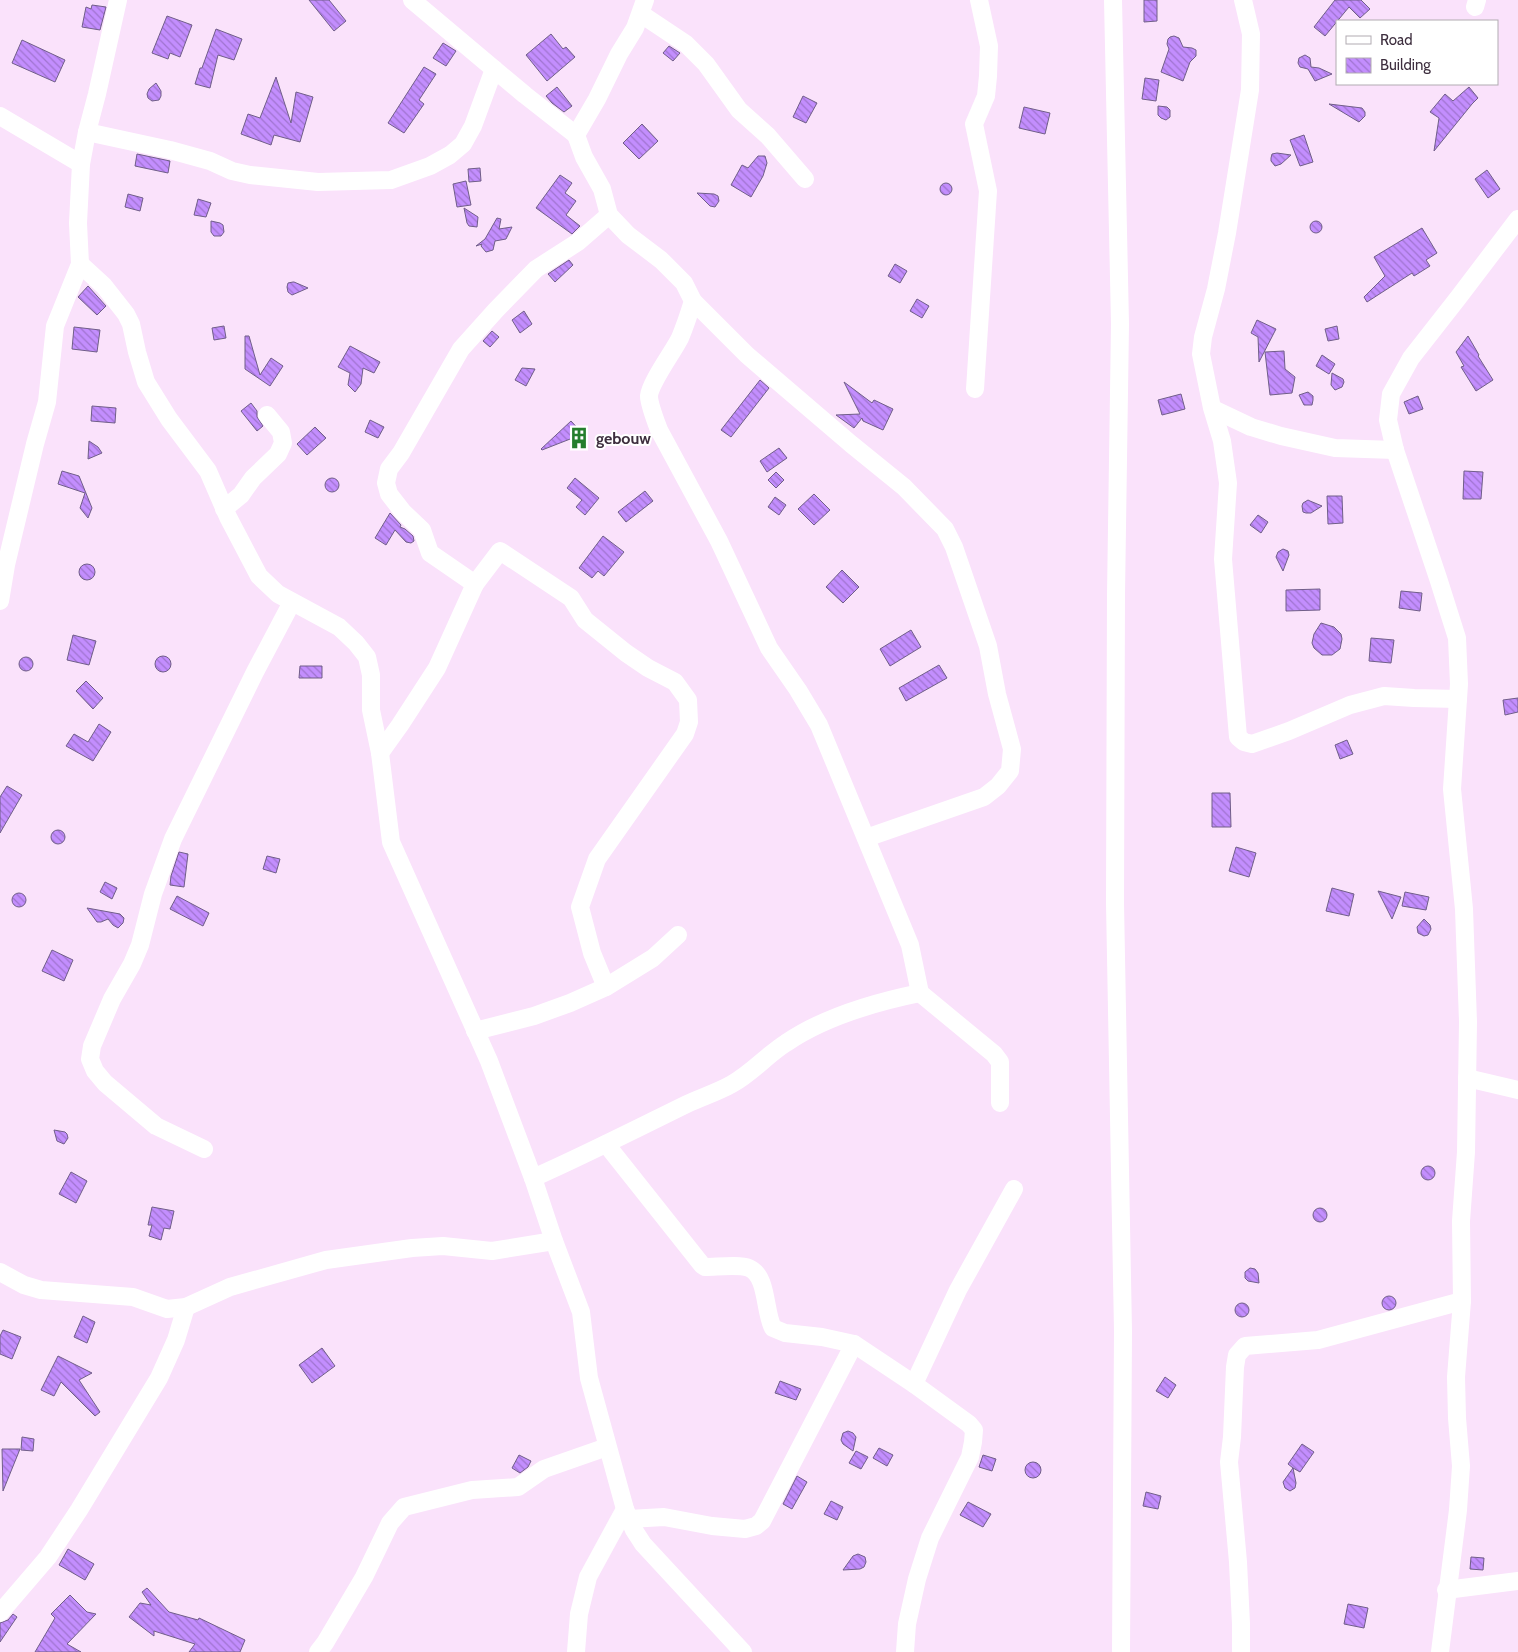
<svg xmlns="http://www.w3.org/2000/svg" width="1518" height="1652" viewBox="0 0 1518 1652" font-family="Cabin,sans-serif">
<defs>
<pattern id="building-back-hatch" width="6" height="6" patternUnits="userSpaceOnUse" patternTransform="scale(1.25)"><rect width="6" height="6" fill="#c38efe"/><path d="M-1 5l2 2M0 0l6 6M5-1l2 2" fill="none" stroke="#a074cf"/></pattern>
</defs>
<rect width="100%" height="100%" fill="#fae2fb"/>
<!-- building -->
<g fill="url(#building-back-hatch)" stroke="#705e88">
<polygon points="309,0 329,0 346,21 334,31"/>
<polygon points="1144,0 1157,0 1157,21 1144,22"/>
<polygon points="1335,0 1361,0 1370,9 1360,18 1349,7 1325,36 1314,27"/>
<polygon points="92,5 106,7 100,30 82,27 86,7 91,9"/>
<polygon points="167,16 192,25 180,57 170,53 168,59 152,53"/>
<polygon points="216,29 242,39 234,60 218,55 210,88 195,84 200,68 202,68"/>
<polygon points="551,34 563,49 566,47 575,57 547,81 526,55"/>
<polygon points="1174,36 1179,38 1183,47 1192,48 1196,50 1196,56 1190,62 1183,81 1161,72 1169,49 1167,44 1168,39 1170,37"/>
<polygon points="22,40 65,60 55,82 12,63"/>
<polygon points="443,43 456,51 446,66 433,58"/>
<polygon points="669,46 680,53 673,61 663,53"/>
<polygon points="1305,55 1310,58 1311,67 1319,68 1332,74 1315,81 1308,69 1300,67 1298,63 1299,58"/>
<polygon points="424,67 436,74 419,100 424,104 404,133 388,123"/>
<polygon points="276,77 291,123 296,92 313,97 300,142 274,135 271,145 241,134 248,114 260,118"/>
<polygon points="1145,78 1159,80 1156,101 1142,99"/>
<polygon points="156,83 161,91 161,96 159,100 152,101 148,98 147,94 149,89"/>
<polygon points="557,87 572,106 564,112 552,103 546,96"/>
<polygon points="1469,87 1478,98 1472,104 1434,151 1439,118 1430,112 1445,94 1453,101"/>
<polygon points="803,96 817,103 806,123 793,117"/>
<polygon points="1329,104 1362,108 1365,112 1365,116 1359,122"/>
<polygon points="1158,106 1167,107 1170,110 1170,117 1166,120 1161,118 1158,115"/>
<polygon points="1024,107 1050,113 1045,134 1019,128"/>
<polygon points="642,124 658,141 639,159 623,143"/>
<polygon points="1304,135 1313,162 1300,166 1290,140"/>
<polygon points="1277,153 1291,155 1281,164 1275,166 1271,161 1271,158 1272,154"/>
<polygon points="137,154 170,161 168,173 135,166"/>
<polygon points="758,156 765,156 767,163 763,176 751,197 731,185 742,165 748,168"/>
<polygon points="480,168 481,181 469,182 468,169"/>
<polygon points="1487,170 1500,189 1488,198 1475,179"/>
<polygon points="560,175 572,183 565,193 576,201 566,215 580,226 572,234 536,208"/>
<polygon points="466,181 471,205 457,207 453,184"/>
<circle cx="946" cy="189" r="6"/>
<polygon points="697,193 714,194 718,196 719,201 715,207 710,206"/>
<polygon points="128,194 143,198 140,211 125,207"/>
<polygon points="198,199 211,203 206,217 194,215"/>
<polygon points="464,208 478,217 477,227 469,226 467,223"/>
<polygon points="497,218 501,219 499,229 512,227 506,239 495,241 493,250 486,252 481,246 482,244 476,246 485,239"/>
<circle cx="1316" cy="227" r="6"/>
<polygon points="211,221 220,223 223,225 224,232 221,236 214,236 211,232"/>
<polygon points="1422,228 1437,253 1426,260 1430,266 1414,276 1412,273 1367,302 1364,297 1385,276 1374,257"/>
<polygon points="569,260 573,265 555,282 548,274"/>
<polygon points="895,264 907,271 900,283 888,276"/>
<polygon points="293,282 294,282 308,288 292,295 288,292 287,287 288,283"/>
<polygon points="88,286 106,306 97,315 78,297"/>
<polygon points="917,299 929,306 922,318 910,311"/>
<polygon points="524,311 532,324 520,333 512,320"/>
<polygon points="1257,320 1276,329 1259,362 1258,337 1251,333"/>
<polygon points="224,326 226,338 214,340 212,328"/>
<polygon points="1337,326 1339,339 1328,341 1325,329"/>
<polygon points="74,327 100,330 97,352 72,349"/>
<polygon points="492,331 499,337 490,347 483,341"/>
<polygon points="245,336 249,336 260,375 271,358 283,366 270,386 245,369"/>
<polygon points="1468,336 1479,355 1478,356 1493,380 1476,391 1461,367 1464,366 1456,352"/>
<polygon points="350,346 380,362 374,373 363,368 361,384 355,392 348,385 350,373 338,367"/>
<polygon points="1284,351 1285,369 1295,377 1292,393 1270,395 1265,352"/>
<polygon points="1322,355 1335,364 1329,374 1316,366"/>
<polygon points="522,368 535,369 526,386 515,380"/>
<polygon points="1332,373 1343,379 1344,382 1342,387 1335,390 1331,385"/>
<polygon points="760,380 769,388 731,437 721,430"/>
<polygon points="844,382 872,403 874,400 893,409 883,430 863,421 862,418 854,428 836,415 860,414"/>
<polygon points="1308,392 1313,396 1313,400 1312,405 1304,405 1299,395"/>
<polygon points="1181,394 1185,409 1162,415 1158,400"/>
<polygon points="1418,396 1423,409 1409,414 1404,402"/>
<polygon points="251,403 257,411 257,417 263,426 257,431 241,411"/>
<polygon points="92,406 116,408 115,423 91,421"/>
<polygon points="370,420 384,427 378,438 365,432"/>
<polygon points="571,421 583,434 542,450 541,449"/>
<polygon points="315,427 326,438 307,455 297,444"/>
<polygon points="89,441 98,447 102,453 88,459"/>
<polygon points="779,448 787,458 767,472 760,461"/>
<polygon points="62,471 79,476 92,508 88,518 80,508 85,493 58,484"/>
<polygon points="1464,471 1483,472 1481,499 1463,499"/>
<polygon points="776,472 784,480 776,488 768,480"/>
<polygon points="575,478 599,498 585,515 576,507 582,500 567,488"/>
<circle cx="332" cy="485" r="7"/>
<polygon points="645,491 653,501 626,522 618,512"/>
<polygon points="814,494 830,510 814,525 798,509"/>
<polygon points="1327,496 1342,496 1343,523 1328,524"/>
<polygon points="775,497 786,505 779,515 768,507"/>
<polygon points="1308,500 1310,501 1322,506 1311,513 1306,513 1303,512 1302,506 1303,503"/>
<polygon points="390,513 401,525 400,527 405,529 413,536 414,541 411,543 406,542 395,530 386,545 375,538"/>
<polygon points="1258,515 1268,522 1261,533 1250,525"/>
<polygon points="603,536 624,552 604,576 598,571 592,578 579,568"/>
<polygon points="1283,549 1288,551 1289,555 1283,571 1276,557 1278,552"/>
<circle cx="87" cy="572" r="8"/>
<polygon points="842,570 859,587 843,603 826,587"/>
<polygon points="1320,589 1320,610 1286,611 1286,590"/>
<polygon points="1401,591 1422,593 1420,611 1399,608"/>
<polygon points="1321,623 1334,627 1341,634 1342,639 1340,649 1332,655 1322,655 1314,648 1312,643 1314,634"/>
<polygon points="911,630 921,647 890,666 880,649"/>
<polygon points="73,635 96,641 89,665 67,660"/>
<polygon points="1371,638 1394,640 1391,663 1369,661"/>
<circle cx="163" cy="664" r="8"/>
<circle cx="26" cy="664" r="7"/>
<polygon points="939,665 947,678 906,701 899,688"/>
<polygon points="300,666 322,666 322,678 299,678"/>
<polygon points="86,681 103,698 93,709 76,691"/>
<polygon points="1518,698 1518,712 1505,715 1503,700"/>
<polygon points="99,724 111,732 93,761 66,746 74,734 88,742"/>
<polygon points="1347,740 1353,754 1340,759 1335,745"/>
<polygon points="7,786 22,795 0,833 0,797"/>
<polygon points="1212,793 1230,793 1231,827 1212,827"/>
<circle cx="58" cy="837" r="7"/>
<polygon points="1236,847 1256,853 1249,877 1229,871"/>
<polygon points="179,852 188,854 184,887 170,885 171,876"/>
<polygon points="267,856 280,859 276,873 263,869"/>
<polygon points="105,882 117,888 112,899 100,892"/>
<polygon points="1332,888 1354,894 1349,916 1326,911"/>
<polygon points="1378,891 1401,897 1392,919"/>
<polygon points="1405,892 1429,897 1426,910 1402,906"/>
<circle cx="19" cy="900" r="7"/>
<polygon points="177,896 209,913 203,926 170,909"/>
<polygon points="87,908 120,914 124,918 123,923 118,928 113,925 108,919 101,922 97,922"/>
<polygon points="1424,919 1430,925 1431,929 1428,935 1424,936 1418,933 1417,927"/>
<polygon points="52,950 73,960 64,981 42,971"/>
<polygon points="54,1130 65,1132 67,1134 68,1138 64,1144 57,1141"/>
<circle cx="1428" cy="1173" r="7"/>
<polygon points="71,1172 87,1181 76,1203 59,1194"/>
<polygon points="152,1207 174,1211 170,1229 164,1228 161,1240 149,1236 152,1225 148,1225"/>
<circle cx="1320" cy="1215" r="7"/>
<polygon points="1250,1268 1255,1269 1258,1273 1259,1283 1248,1281 1245,1278 1245,1272"/>
<circle cx="1389" cy="1303" r="7"/>
<circle cx="1242" cy="1310" r="7"/>
<polygon points="83,1316 95,1322 87,1343 74,1337"/>
<polygon points="3,1330 21,1337 12,1359 0,1354 0,1336"/>
<polygon points="322,1348 335,1366 312,1383 299,1365"/>
<polygon points="58,1356 92,1373 79,1380 100,1412 95,1416 61,1382 54,1396 41,1390"/>
<polygon points="1165,1377 1176,1385 1168,1398 1156,1391"/>
<polygon points="780,1381 801,1389 796,1400 775,1393"/>
<polygon points="848,1431 853,1433 856,1437 853,1451 843,1444 841,1440 843,1433"/>
<polygon points="22,1437 34,1439 33,1451 21,1450"/>
<polygon points="1302,1444 1314,1452 1300,1472 1293,1468 1296,1483 1295,1488 1290,1491 1285,1488 1283,1482 1293,1468 1288,1464"/>
<polygon points="879,1448 893,1455 887,1466 873,1458"/>
<polygon points="2,1449 20,1449 3,1491"/>
<polygon points="856,1451 868,1457 861,1469 849,1463"/>
<polygon points="519,1455 531,1461 528,1467 520,1473 512,1468"/>
<polygon points="983,1455 996,1459 992,1471 979,1467"/>
<circle cx="1033" cy="1470" r="8"/>
<polygon points="797,1476 807,1482 792,1509 783,1504"/>
<polygon points="1146,1492 1161,1496 1158,1509 1143,1506"/>
<polygon points="831,1501 843,1507 837,1520 824,1514"/>
<polygon points="968,1502 991,1514 983,1527 960,1515"/>
<polygon points="68,1549 94,1564 85,1580 59,1565"/>
<polygon points="858,1554 865,1557 866,1562 864,1567 860,1569 843,1570 853,1556"/>
<polygon points="1471,1557 1484,1558 1483,1570 1470,1569"/>
<polygon points="147,1588 169,1612 198,1620 199,1618 245,1640 240,1652 189,1652 195,1644 154,1631 154,1636 129,1617 140,1603 151,1605 142,1592"/>
<polygon points="70,1595 87,1612 96,1614 67,1644 81,1652 35,1652 55,1618 51,1614"/>
<polygon points="1348,1604 1368,1608 1364,1628 1344,1624"/>
<polygon points="13,1614 17,1617 0,1642 0,1623 8,1620"/>
</g>
<g fill="none" stroke-linecap="round" stroke-linejoin="round">
<!-- minor -->
<g stroke="#fff" stroke-width="18">
<polyline points="412,0 525,95 576,135"/>
<path d="M645 0 635 28 619 54 597 99 576 135 584 157 602 189 609 215 628 235 661 260 684 283 693 301C689 314 685 326 680 338 673 352 650 383 649 396 649 404 656 422 659 430L719 541 769 648 798 690 819 725 910 945 920 993 994 1054 1000 1062V1103"/>
<polyline points="1113,0 1120,324 1116,595 1115,903 1123,1331 1121,1652"/>
<polyline points="1243,0 1251,34 1250,90 1227,233 1216,289 1203,337 1201,354 1212,408 1222,441 1228,483 1223,559 1238,737 1244,742 1252,744 1289,731 1350,705 1384,696 1414,698 1458,699"/>
<polyline points="1475,7 1477,0"/>
<polyline points="641,14 686,44 706,64 739,110 768,136 805,179"/>
<polyline points="0,116 81,164"/>
<polyline points="87,132 170,150 210,161 232,171 250,175 318,182 391,180 430,166 450,155 463,144 473,126 494,69"/>
<polyline points="80,264 104,286 126,314 131,324 137,352 146,382 169,419 208,471 228,517 259,576 278,594 339,627 356,643 367,657 371,675 371,710 380,753 391,842 489,1061 533,1178 554,1241 581,1312 589,1378 625,1509 634,1530 643,1544 743,1652"/>
<polyline points="693,301 747,355 851,444 904,487 945,529 954,547 988,646 997,694 1012,749 1010,771 998,786 984,797 866,838"/>
<polyline points="975,389 988,191 974,124 986,96 988,76 989,46 979,0"/>
<polyline points="1213,409 1251,427 1281,436 1335,448 1395,450"/>
<polyline points="224,509 241,495 253,478 278,454 283,443 281,432 267,415"/>
<polyline points="475,584 500,551 571,598 585,620 626,653 648,668 675,682 688,700 689,722 685,734 597,859 580,907 592,953 606,987"/>
<polyline points="0,601 6,565 35,444 47,402 55,326 80,264 78,223 81,164 87,132 97,94 118,0"/>
<polyline points="380,753 400,725 437,668 475,584 430,553 422,530 403,512 389,494 386,483 389,469 401,453 461,349 496,310 536,269 578,242 609,215"/>
<polyline points="475,1031 534,1016 570,1003 606,987 653,958 678,935"/>
<polyline points="1467,1078 1518,1090"/>
<path d="M606 1144 702 1265 705 1267C717 1267 739 1264 749 1268 768 1276 764 1311 773 1328L785 1333 822 1337 854 1344 914 1384"/>
<polyline points="204,1149 156,1126 105,1083 95,1071 90,1059 92,1046 112,999 132,964 140,945 153,894 173,839 255,672 292,602"/>
<path d="M533 1178C585 1155 636 1129 687 1104 702 1097 718 1092 732 1084 752 1073 767 1055 786 1043 824 1017 876 1002 920 993"/>
<polyline points="0,1272 24,1285 41,1290 133,1297 167,1309 186,1307 230,1287 326,1260 412,1248 443,1246 492,1251 554,1241"/>
<polyline points="629,1519 664,1517 712,1526 745,1529 756,1526 762,1521 854,1344"/>
<polyline points="1446,1590 1518,1581"/>
<polyline points="0,1613 48,1557 79,1510 159,1378 176,1340 186,1307"/>
<polyline points="318,1652 325,1643 364,1577 390,1523 404,1507 472,1490 518,1487 544,1469 607,1447"/>
<polyline points="576,1652 579,1614 588,1577 625,1509"/>
<polyline points="905,1652 907,1624 917,1579 930,1538 970,1457 973,1442 974,1430 969,1424 914,1384 958,1290 1014,1189"/>
<polyline points="1241,1652 1241,1624 1238,1562 1229,1462 1232,1437 1235,1367 1237,1355 1245,1346 1318,1340 1462,1301"/>
<polyline points="1440,1652 1458,1510 1461,1466 1457,1418 1456,1377 1462,1301 1461,1221 1466,1152 1468,1022 1464,909 1452,789 1459,684 1457,638 1438,578 1395,450 1388,420 1391,394 1411,358 1458,298 1518,219"/>
</g>
</g>
<!-- icons -->
<defs>
<g id="building-bare" transform="scale(1.725)"><path d="M-4-6H4V6H1V3H-1V6H-4ZM-2.5-4.3h1.7v1.8h-1.7ZM.8-4.3h1.7v1.8H.8ZM-2.5-1h1.7V.8h-1.7ZM.8-1h1.7V.8H.8Z" fill="#257e2d" stroke="#fff" stroke-width="2.5" paint-order="stroke"/></g>
</defs>
<g fill-rule="evenodd">
<use href="#building-bare" x="579" y="438"/>
</g>
<g text-anchor="middle" stroke-width="4" stroke-linejoin="round" paint-order="stroke">
<!-- poi labels -->
<g font-size="16" font-weight="bold" fill="#3d2e3e" stroke="#fff" text-anchor="start">
<text x="596" y="444">gebouw</text>
</g>
</g>
<!-- legend -->
<rect x="1336" y="20" width="162" height="65" fill="#ffffff" stroke="#b1abb2"/>
<rect x="1346" y="36" width="25" height="8" fill="#ffffff" stroke="#b1abb2"/>
<text x="1380" y="45" font-size="15" fill="#3d2e3e">Road</text>
<rect x="1346" y="58" width="25" height="15" fill="url(#building-back-hatch)" stroke="#b1abb2"/>
<text x="1380" y="70" font-size="15" fill="#3d2e3e">Building</text>
</svg>
